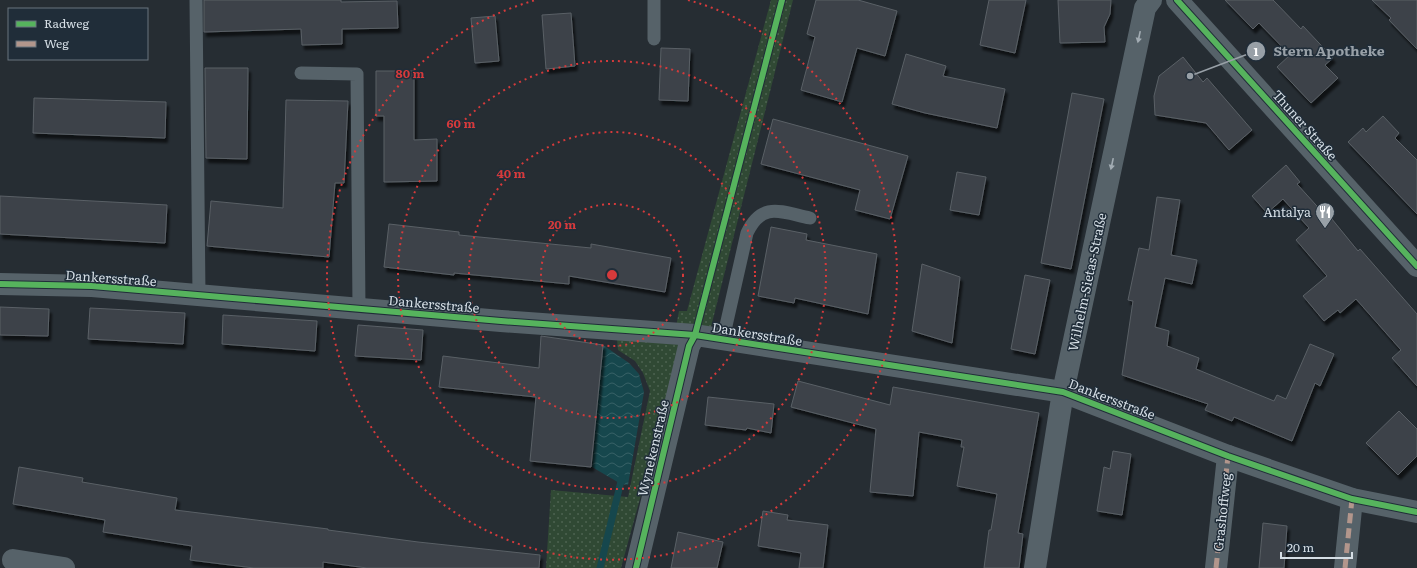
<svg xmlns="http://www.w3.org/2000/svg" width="1417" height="568" viewBox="0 0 1417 568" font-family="Literata,serif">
<defs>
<pattern id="park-dots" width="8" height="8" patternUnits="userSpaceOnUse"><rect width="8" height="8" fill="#304934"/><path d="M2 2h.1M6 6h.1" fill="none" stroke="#4d6351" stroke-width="1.8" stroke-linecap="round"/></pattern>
<pattern id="water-waves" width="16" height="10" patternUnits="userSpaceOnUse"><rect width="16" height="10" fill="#16474d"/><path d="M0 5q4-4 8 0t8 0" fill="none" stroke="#376166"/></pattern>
<filter id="shadow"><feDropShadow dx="2.5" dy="4.5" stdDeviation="1" flood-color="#0009"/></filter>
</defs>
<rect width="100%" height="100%" fill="#262d33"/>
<!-- park -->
<polygon fill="url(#park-dots)" points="771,0 793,0 711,327 676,367 621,568 546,568 551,490 628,497 650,391 643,373 635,361 618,350 617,339 673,343 679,311 687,311"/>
<!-- water -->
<polygon fill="url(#water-waves)" points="603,345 629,363 639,374 644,392 628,485 621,484 592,467"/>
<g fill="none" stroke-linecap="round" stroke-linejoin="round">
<!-- stream -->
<polyline stroke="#16474d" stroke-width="7" points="600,568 622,477"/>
</g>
<!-- building -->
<g fill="#3c4248" stroke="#5a6066" filter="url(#shadow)">
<polygon points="204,0 341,0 341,2 397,1 398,28 342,29 342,44 302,45 301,29 204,32"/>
<polygon points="816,0 858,0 897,11 885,56 857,48 842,102 801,90 815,37 807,34"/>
<polygon points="989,0 1026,0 1015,53 980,45"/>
<polygon points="1058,0 1111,0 1110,14 1104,27 1105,42 1060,43"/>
<polygon points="1225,0 1273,0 1301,29 1303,26 1333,58 1325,65 1338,78 1311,103 1277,67 1290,55 1259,23 1253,29"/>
<polygon points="1372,0 1417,0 1417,49 1389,20 1391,18"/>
<polygon points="571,13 575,66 546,69 542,15"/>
<polygon points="495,16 499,61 475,63 471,18"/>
<polygon points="661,48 690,49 688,101 659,100"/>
<polygon points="906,54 946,66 943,76 1005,89 997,128 925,113 892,104"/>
<polygon points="1183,57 1203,82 1207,78 1252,130 1229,150 1206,123 1155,115 1154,96 1159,76"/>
<polygon points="205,68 248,68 247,159 206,158"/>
<polygon points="376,71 414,71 414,140 437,139 437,181 384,182 384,116 376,116"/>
<polygon points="1072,93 1104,99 1071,269 1041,263"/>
<polygon points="34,98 166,102 165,138 33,133"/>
<polygon points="286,100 348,101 344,183 335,183 329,257 207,246 211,201 283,208"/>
<polygon points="1383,116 1399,133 1395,138 1417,160 1417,214 1348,142 1363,128 1366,132"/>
<polygon points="773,119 908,156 890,219 855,210 860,190 761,164"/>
<polygon points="1286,165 1300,182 1297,184 1325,215 1327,213 1358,251 1360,249 1417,314 1417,386 1392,358 1401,350 1356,299 1340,313 1338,310 1324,321 1303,296 1327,276 1296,240 1309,228 1283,199 1267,213 1252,196"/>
<polygon points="957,172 986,177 979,215 950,210"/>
<polygon points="0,196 167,205 165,243 0,234"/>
<polygon points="1157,197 1180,200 1171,255 1197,260 1192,284 1165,278 1155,327 1169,331 1167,346 1199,358 1196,369 1274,401 1277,395 1286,399 1310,344 1334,354 1320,386 1315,383 1292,441 1234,417 1232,421 1205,410 1208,404 1122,375 1133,301 1128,300 1139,248 1149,250"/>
<polygon points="389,224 459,232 459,235 591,248 591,244 671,258 665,292 569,276 569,284 454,273 454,275 384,267"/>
<polygon points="771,227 807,234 806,240 877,254 868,314 795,298 794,303 758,296"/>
<polygon points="922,264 960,277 952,343 912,331"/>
<polygon points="1025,275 1050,280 1035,354 1011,349"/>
<polygon points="0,307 49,309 48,336 0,335"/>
<polygon points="90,308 185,313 183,344 88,339"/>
<polygon points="223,315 317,321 315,351 222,344"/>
<polygon points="358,325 423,330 421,360 355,356"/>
<polygon points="541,336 603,345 591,467 530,461 536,397 439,387 443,356 539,368"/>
<polygon points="798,381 890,405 893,387 1039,413 1018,533 1023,534 1019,568 984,568 989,530 991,530 997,494 957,486 964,447 961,447 962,440 919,432 913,496 870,492 876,429 791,407"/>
<polygon points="708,397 774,404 771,433 747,428 746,430 705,425"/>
<polygon points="1399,411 1417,429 1417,456 1398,475 1366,443"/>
<polygon points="1113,451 1131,454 1122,515 1097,511 1104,467 1110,469"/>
<polygon points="19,467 83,478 82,482 177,498 175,510 328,529 328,530 418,542 540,555 539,568 367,568 323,562 323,568 254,568 190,560 192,546 103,532 105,520 13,504"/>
<polygon points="763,511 788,515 787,520 828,525 823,568 799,568 801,553 758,546"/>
<polygon points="1263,523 1287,526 1284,568 1259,568"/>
<polygon points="678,532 723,542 717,568 671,568"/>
</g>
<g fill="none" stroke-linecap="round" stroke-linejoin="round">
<!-- service -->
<g stroke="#566269" stroke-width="13">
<polyline points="196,0 199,296"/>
<polyline points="654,39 654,0"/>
<polyline points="301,73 357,74 359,309"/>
<path d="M723 339 747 233C762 201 781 212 810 218"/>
</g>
<!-- minor -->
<g stroke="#566269" stroke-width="22">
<polyline points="1177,0 1417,266"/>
<polyline points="0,284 92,286 501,321 695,335 1063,392 1228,456 1352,499 1417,512"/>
<polyline points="13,560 64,568"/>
<polyline points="636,568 689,346 695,335"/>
<polyline points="1035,568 1063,392 1145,8 1151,0"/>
<polyline points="1216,568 1228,456"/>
<polyline points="1345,568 1352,499"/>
</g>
<!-- quiet -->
<g stroke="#b2968c" stroke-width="5" stroke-dasharray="10 5" stroke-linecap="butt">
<polyline points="1216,568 1228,456"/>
<polyline points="1345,568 1352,499"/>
</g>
<!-- cycleway casing -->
<g stroke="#202d39" stroke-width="8">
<g id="cycleway">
<polyline points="1177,0 1417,266"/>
<polyline points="0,284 92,286 501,321 695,335 1063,392 1228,456 1352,499 1417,512"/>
<polyline points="636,568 689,346 695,335 782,0"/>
</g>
</g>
<!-- cycleway -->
<use href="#cycleway" stroke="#56b35d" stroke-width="6"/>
</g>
<!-- one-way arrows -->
<defs><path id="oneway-solid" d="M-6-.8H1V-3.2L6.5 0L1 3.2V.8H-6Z"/></defs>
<g fill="#a2acb3">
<use href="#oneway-solid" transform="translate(1139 37) rotate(102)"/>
<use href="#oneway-solid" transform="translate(1112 164) rotate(102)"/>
</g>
<!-- distance rings -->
<g fill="none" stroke="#d63a3b" stroke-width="2" stroke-dasharray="2 4">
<circle cx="612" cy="275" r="71"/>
<circle cx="612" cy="275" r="143"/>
<circle cx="612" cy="275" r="214"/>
<path d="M688 0A285 285 0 1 1 536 0"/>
</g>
<!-- icons -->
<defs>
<g id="restaurant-pin" transform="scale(1)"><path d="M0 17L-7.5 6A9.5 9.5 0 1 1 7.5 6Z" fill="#98a0a7" stroke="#202d39"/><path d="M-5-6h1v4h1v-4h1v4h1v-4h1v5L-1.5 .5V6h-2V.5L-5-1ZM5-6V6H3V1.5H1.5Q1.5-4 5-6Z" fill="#fff"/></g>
</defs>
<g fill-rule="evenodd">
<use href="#restaurant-pin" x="1325" y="212"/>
</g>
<g text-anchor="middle" stroke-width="3" stroke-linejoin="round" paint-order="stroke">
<!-- street labels -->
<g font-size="13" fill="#d5dee5" stroke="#202d39">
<text transform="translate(1305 125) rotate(48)" y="5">Thuner Straße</text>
<text transform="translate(111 278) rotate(4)" y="5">Dankersstraße</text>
<text transform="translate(1087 282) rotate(-78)" y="5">Wilhelm-Sietas-Straße</text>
<text transform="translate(434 304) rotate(5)" y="5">Dankersstraße</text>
<text transform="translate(757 334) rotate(9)" y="5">Dankersstraße</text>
<text transform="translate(1112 399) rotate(21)" y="5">Dankersstraße</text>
<text transform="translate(653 448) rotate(-77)" y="5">Wynekenstraße</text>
<text transform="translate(1222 512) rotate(-84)" y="5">Grashoffweg</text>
</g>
<!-- poi labels -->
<g font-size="13" fill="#d5dee5" stroke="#202d39" text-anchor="end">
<text x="1311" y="217">Antalya</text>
</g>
</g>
<circle cx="612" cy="275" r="6" fill="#d63a3b" stroke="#202d39" stroke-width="2"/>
<g font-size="12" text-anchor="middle" font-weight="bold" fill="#d63a3b" stroke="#202d39" stroke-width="3" stroke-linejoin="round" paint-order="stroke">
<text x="410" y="78">80 m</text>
<text x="461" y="128">60 m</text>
<text x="511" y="178">40 m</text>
<text x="562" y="229">20 m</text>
</g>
<!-- callouts -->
<path fill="none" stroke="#98a0a7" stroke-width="1.5" d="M1190 76L1256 51"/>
<g fill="#98a0a7" stroke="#202d39" stroke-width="1.5">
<circle cx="1190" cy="76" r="4"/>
<circle cx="1256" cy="51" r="10"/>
</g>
<g font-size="12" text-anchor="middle" font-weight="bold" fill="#fff">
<text x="1256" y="56">1</text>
</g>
<g font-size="14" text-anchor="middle" font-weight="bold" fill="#98a0a7" stroke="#202d39" stroke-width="3" stroke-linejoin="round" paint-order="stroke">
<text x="1329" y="56">Stern Apotheke</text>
</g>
<!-- legend -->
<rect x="8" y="8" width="140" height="52" fill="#202d39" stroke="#68747e"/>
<rect x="16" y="21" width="20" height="6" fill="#56b35d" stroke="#68747e"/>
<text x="44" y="28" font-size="12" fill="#d5dee5">Radweg</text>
<rect x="16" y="41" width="20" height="6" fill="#b2968c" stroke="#68747e"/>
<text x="44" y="48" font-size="12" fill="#d5dee5">Weg</text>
<!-- scale -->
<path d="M1281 552v6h71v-6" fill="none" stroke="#d5dee5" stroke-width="2"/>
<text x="1287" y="552" font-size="12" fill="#d5dee5" stroke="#202d39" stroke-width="3" paint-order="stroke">20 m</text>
</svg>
